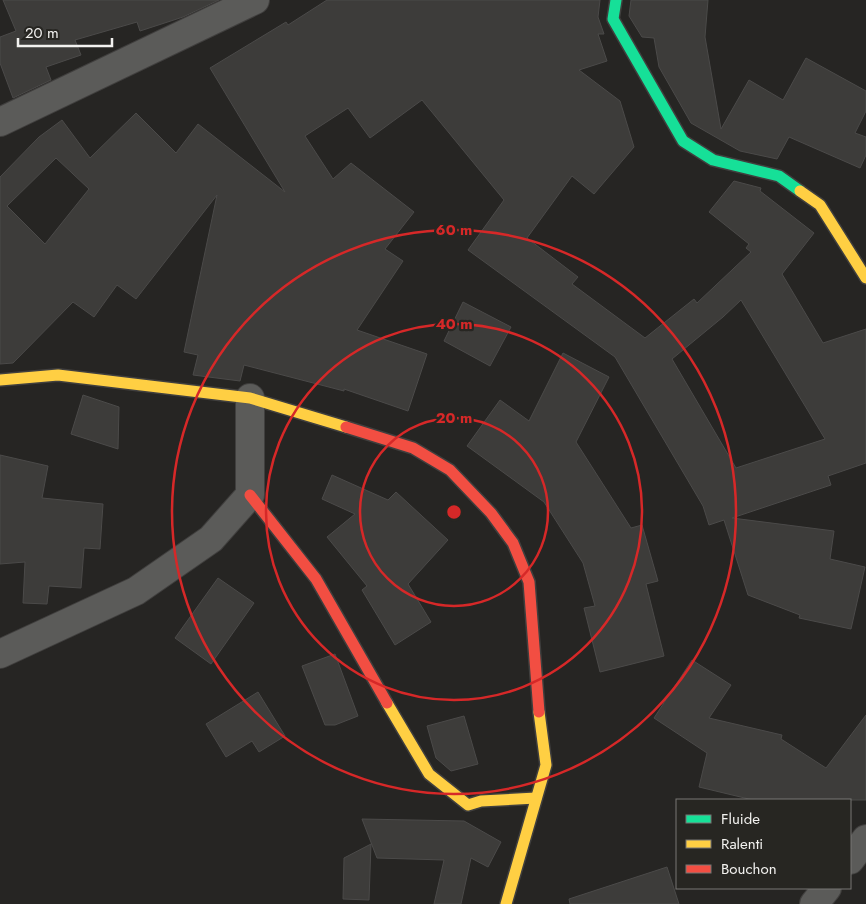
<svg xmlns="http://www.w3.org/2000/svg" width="866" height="904" viewBox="0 0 866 904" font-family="Jost,sans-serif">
<rect width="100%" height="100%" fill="#262523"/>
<!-- building -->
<g fill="#3d3c3a" stroke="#4b4a49" fill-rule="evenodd">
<polygon points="3,0 219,0 183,17 140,31 137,22 75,40 81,55 46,67 51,80 13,98 0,63 0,37 16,31"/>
<path d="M327 0H600L598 17 604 34H598L607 61 579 70 620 101 634 147 594 194 572 176 527 238 578 277 572 284 645 338 694 299 697 303 751 252 746 248 749 244 709 212 734 181 761 188 760 191 814 233 782 274 823 343 866 329V463L828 476 831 485 732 518 834 531 830 559 865 567 851 629 799 618 800 615 748 595 724 520 709 525 703 506 615 357 468 250 504 200 422 100 370 138 348 108 305 136 333 179 351 163 414 212 385 249 403 261 357 330 427 354 408 411 344 389V391L244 365 240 381 193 375 198 355 184 352 217 195 136 299 117 285 94 317 73 302 13 363 0 364V177L39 137 62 120 90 158 136 113 176 153 198 124 285 192 210 68 286 22 288 25ZM56 158 89 189 45 244 7 206ZM741 300 825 439 736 468 672 359 723 317Z"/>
<polygon points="631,0 708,0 705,37 721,129 749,80 783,100 806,58 866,91 866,111 855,133 866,137 866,155 860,168 789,137 777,159 740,151 691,123 659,67 654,38 642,37 629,16"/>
<polygon points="463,302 511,327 490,366 444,341"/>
<polygon points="563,353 609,377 576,442 631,528 642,525 658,581 646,584 664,656 600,672 584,608 595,606 583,563 544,502 467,446 500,400 529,421"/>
<polygon points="83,395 119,407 118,449 71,434"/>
<polygon points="0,455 48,466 42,498 103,504 100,549 84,548 81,588 49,586 47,604 23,603 25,562 0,564"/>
<polygon points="332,475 388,500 396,492 448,540 408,584 431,622 395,645 362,590 367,586 327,537 355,514 322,499"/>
<polygon points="218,578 254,603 211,664 175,638"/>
<polygon points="335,654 358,716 335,725 325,725 302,666"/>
<polygon points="692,660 731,685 709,718 782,735 781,739 826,768 866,715 866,800 753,800 699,787 707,753 654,718"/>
<polygon points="258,692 285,736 259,752 252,741 226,757 206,724"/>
<polygon points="464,716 478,764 451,771 436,758 427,726"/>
<polygon points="362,819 464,821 501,842 488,867 471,858 461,904 434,904 444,860 377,858"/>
<polygon points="371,844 369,900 343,899 344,858"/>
<polygon points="667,867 679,904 570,904 569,899"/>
</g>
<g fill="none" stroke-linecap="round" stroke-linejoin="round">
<!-- street casing -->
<g stroke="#403f3e" stroke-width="30">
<g id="street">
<polyline points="0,122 255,0"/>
<polyline points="0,654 136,591 211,539 250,495 250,398"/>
<polyline points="850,860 866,839"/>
<polyline points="814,904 827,888"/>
</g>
</g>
<!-- fast casing -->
<g stroke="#403f3e" stroke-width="14">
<polyline id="fast" points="616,0 613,19 683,141 713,160 779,176 800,191"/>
</g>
<!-- slow casing -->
<g stroke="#403f3e" stroke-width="14">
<g id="slow">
<polyline points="800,191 820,205 866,278"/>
<polyline points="0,380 58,375 250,398 346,427"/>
<polyline points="387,703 429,774 468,805 481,801 536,798"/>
<polyline points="506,904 546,765 539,712"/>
</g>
</g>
<!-- jam casing -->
<g stroke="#403f3e" stroke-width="14">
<g id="jam">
<polyline points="346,427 413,448 450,470 491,513 513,543 529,582 539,712"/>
<polyline points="250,495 316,579 387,703"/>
</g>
</g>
<!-- street -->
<use href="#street" stroke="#5b5b59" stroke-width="28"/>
<!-- fast -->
<use href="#fast" stroke="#16e098" stroke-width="11"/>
<!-- slow -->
<use href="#slow" stroke="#ffcf43" stroke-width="11"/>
<!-- jam -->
<use href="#jam" stroke="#f24e42" stroke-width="11"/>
</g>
<!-- distance rings -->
<g fill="none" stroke="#d62828" stroke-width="2.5">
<circle cx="454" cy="512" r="94"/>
<circle cx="454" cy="512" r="188"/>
<circle cx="454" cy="512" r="282"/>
</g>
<circle cx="454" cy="512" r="8" fill="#d62828" stroke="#272622" stroke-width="2.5"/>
<g font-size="15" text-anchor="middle" font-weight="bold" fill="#d62828" stroke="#272622" stroke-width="4.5" stroke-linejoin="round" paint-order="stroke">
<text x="454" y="235">60 m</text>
<text x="454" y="329">40 m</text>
<text x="454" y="423">20 m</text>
</g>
<!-- legend -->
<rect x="676" y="799" width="175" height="90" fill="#272622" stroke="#787774"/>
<rect x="686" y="815" width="25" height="8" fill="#16e098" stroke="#787774"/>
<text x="721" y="824" font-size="15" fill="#f2f1ef">Fluide</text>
<rect x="686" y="840" width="25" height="8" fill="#ffcf43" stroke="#787774"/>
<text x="721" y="849" font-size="15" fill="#f2f1ef">Ralenti</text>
<rect x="686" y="865" width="25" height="8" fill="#f24e42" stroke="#787774"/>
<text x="721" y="874" font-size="15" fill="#f2f1ef">Bouchon</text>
<!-- scale -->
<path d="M18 38v8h94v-8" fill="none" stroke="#f2f1ef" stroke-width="2.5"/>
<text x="25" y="38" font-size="15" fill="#f2f1ef" stroke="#272622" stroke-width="4" paint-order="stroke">20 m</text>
</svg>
